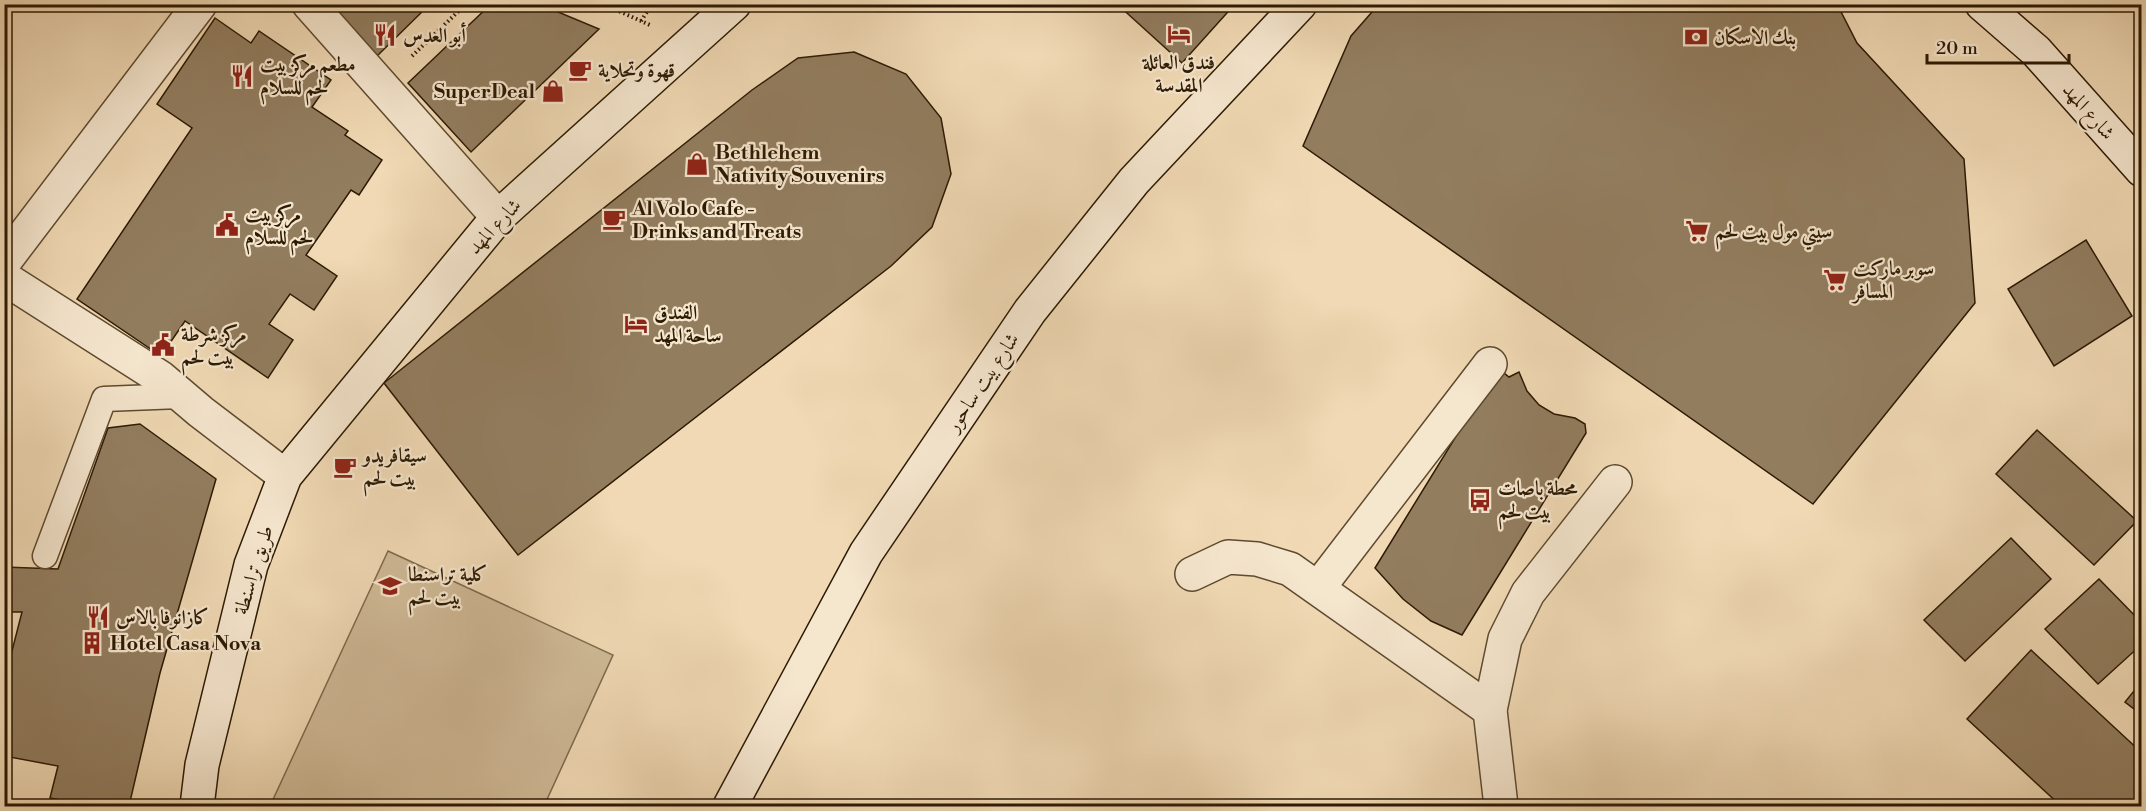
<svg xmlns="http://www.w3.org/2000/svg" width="2146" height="811" viewBox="0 0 2146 811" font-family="'Libre Bodoni',Amiri,serif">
<rect width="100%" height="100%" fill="#f0d9b4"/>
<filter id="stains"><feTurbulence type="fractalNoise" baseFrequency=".00333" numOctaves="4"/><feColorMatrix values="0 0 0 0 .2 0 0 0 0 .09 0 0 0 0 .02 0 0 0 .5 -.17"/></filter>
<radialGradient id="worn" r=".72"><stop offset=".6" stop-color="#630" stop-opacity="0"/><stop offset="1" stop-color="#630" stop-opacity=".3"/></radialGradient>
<!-- green -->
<polygon fill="#cfb996" stroke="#7e6a4c" stroke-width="1.5" points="388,551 613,655 544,806 270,806"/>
<!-- building -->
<g fill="#927d5f" stroke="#2d1a03" stroke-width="1.5">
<polygon points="322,4 430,4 373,60"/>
<polygon points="491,4 539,4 599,29 471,152 408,83"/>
<polygon points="1117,4 1235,4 1182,63"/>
<polygon points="1379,4 1837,4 1857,43 1964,159 1975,303 1813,504 1303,146 1351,36"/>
<polygon points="215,18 251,43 259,31 331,80 312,107 348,131 345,135 382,160 359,195 351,190 306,255 337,276 314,310 290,294 269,324 293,340 268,378 185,321 161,356 77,299 192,128 157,104"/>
<polygon points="854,52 906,74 941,118 951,174 932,227 891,266 518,555 384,383 752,90 798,58"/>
<polygon points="2086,240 2132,316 2054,366 2008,289"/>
<polygon points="1498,368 1509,377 1519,372 1527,391 1539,405 1554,414 1575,418 1585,424 1586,433 1462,635 1431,621 1403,599 1375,568"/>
<polygon points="140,424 216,479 160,673 129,806 95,806 50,798 58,766 4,756 4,682 22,612 4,612 4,567 58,569 108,428"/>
<polygon points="2037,430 2137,521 2094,565 1996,474"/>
<polygon points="2011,538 2051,579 1965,661 1924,620"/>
<polygon points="2099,579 2142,623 2142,644 2098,684 2045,629"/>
<polygon points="2031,650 2142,753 2142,801 2136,806 2061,806 1967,719"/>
<polygon points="2142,681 2142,715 2125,702"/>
</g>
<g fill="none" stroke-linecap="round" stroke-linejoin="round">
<!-- lane casing -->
<g stroke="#5e4a2f" stroke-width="27">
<polyline id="lane" points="45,556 104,399 180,396"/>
</g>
<!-- street casing -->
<g stroke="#5e4a2f" stroke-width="36">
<g id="street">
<polyline points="309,4 498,217"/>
<polyline points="4,262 200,4"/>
<polyline points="4,278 161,378 201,412 285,476"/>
<polyline points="1192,574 1228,557 1257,559 1290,569 1490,710"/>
<polyline points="1319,587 1490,364"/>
<polyline points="1501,806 1490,710 1505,639 1528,593 1615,482"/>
</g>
</g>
<!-- secondary casing -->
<g stroke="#2d1a03" stroke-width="36">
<g id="secondary">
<polyline points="1982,4 2036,51 2142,170"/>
<polyline points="197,806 202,765 251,565 285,476 498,217 734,4"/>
<polyline points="730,806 866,553 1030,311 1134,181 1300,4"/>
</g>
</g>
<!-- path -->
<g stroke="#2d1a03" stroke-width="4" stroke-dasharray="1.5 3" stroke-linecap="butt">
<polyline points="603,4 650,25"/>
<polyline points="641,21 652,4"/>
<polyline points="412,56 466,4"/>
</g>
<!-- lane -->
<use href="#lane" stroke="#f5e6ce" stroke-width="24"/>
<!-- street -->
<use href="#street" stroke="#f5e6ce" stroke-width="33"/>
<!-- secondary -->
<use href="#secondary" stroke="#f5e6ce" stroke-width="33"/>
</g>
<!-- icons -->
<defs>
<g id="hotel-bare" transform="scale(1.8)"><path d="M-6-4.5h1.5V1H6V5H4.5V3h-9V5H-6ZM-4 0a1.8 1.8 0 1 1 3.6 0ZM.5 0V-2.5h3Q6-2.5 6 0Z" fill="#8f2418" stroke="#f5e6ce" stroke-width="2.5" paint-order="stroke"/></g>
<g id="restaurant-bare" transform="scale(1.8)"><path d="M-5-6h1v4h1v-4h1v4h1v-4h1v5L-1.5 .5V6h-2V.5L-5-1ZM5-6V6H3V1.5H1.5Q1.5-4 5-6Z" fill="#8f2418" stroke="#f5e6ce" stroke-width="2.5" paint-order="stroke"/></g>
<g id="bank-bare" transform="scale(1.8)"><path d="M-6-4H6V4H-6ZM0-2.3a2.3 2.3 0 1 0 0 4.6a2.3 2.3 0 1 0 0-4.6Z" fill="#8f2418" stroke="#f5e6ce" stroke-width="2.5" paint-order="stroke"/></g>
<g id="cafe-bare" transform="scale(1.8)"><path d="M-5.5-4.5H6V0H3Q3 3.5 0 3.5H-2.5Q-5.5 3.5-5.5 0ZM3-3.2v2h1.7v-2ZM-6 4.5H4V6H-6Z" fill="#8f2418" stroke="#f5e6ce" stroke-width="2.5" paint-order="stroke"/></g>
<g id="shop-bare" transform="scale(1.8)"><path d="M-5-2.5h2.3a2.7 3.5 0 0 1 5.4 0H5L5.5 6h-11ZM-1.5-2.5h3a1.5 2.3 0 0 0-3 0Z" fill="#8f2418" stroke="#f5e6ce" stroke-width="2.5" paint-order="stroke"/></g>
<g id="civic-bare" transform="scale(1.8)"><path d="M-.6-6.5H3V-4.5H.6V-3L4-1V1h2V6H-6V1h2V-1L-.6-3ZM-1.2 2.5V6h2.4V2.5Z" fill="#8f2418" stroke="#f5e6ce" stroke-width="2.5" paint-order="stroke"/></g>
<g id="supermarket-bare" transform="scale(1.8)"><path d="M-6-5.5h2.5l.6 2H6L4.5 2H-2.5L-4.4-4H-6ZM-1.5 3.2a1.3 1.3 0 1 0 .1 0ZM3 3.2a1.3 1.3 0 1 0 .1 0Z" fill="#8f2418" stroke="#f5e6ce" stroke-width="2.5" paint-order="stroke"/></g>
<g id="bus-bare" transform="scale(1.8)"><path d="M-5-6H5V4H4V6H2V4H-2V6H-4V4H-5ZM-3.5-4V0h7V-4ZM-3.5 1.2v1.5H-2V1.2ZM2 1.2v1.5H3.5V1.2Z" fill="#8f2418" stroke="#f5e6ce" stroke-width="2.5" paint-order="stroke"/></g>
<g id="university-bare" transform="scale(1.8)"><path d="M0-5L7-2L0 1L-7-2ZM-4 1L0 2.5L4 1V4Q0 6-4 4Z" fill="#8f2418" stroke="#f5e6ce" stroke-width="2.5" paint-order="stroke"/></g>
<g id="building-bare" transform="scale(1.8)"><path d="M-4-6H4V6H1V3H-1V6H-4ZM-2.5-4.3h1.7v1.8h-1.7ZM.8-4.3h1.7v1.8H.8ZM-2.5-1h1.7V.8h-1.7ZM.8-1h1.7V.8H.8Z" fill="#8f2418" stroke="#f5e6ce" stroke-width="2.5" paint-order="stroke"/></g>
</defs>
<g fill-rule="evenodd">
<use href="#hotel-bare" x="1179" y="34"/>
<use href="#restaurant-bare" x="385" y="35"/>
<use href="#bank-bare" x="1696" y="37"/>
<use href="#cafe-bare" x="580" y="70"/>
<use href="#restaurant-bare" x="242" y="76"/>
<use href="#shop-bare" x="553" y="91"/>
<use href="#shop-bare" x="697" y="164"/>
<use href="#cafe-bare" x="614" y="219"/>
<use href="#civic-bare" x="227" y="225"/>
<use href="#supermarket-bare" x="1697" y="231"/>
<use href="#supermarket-bare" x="1835" y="280"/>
<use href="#hotel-bare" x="636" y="324"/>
<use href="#civic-bare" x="163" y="345"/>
<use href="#cafe-bare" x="345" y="467"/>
<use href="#bus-bare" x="1480" y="500"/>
<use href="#university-bare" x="390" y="586"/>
<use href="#restaurant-bare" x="98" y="617"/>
<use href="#building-bare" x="92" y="643"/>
</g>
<g text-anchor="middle" stroke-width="4.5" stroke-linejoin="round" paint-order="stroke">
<!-- poi labels -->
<g font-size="20" font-weight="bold" fill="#2d1a03" stroke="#f5e6ce" text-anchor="start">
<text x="403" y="42">أبو العدس</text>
<text x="1714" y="44">بنك الاسكان</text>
<text x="1179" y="69" text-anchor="middle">فندق العائلة<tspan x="1179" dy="23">المقدسة</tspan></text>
<text x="260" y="71">مطعم مركز بيت<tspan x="260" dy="23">لحم للسلام</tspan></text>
<text x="598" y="77">قهوة وتحلاية</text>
<text x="535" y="98" text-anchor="end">SuperDeal</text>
<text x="715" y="159">Bethlehem<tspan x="715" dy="23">Nativity Souvenirs</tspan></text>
<text x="632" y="215">Al Volo Cafe -<tspan x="632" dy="23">Drinks and Treats</tspan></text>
<text x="245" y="221">مركز بيت<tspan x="245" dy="23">لحم للسلام</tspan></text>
<text x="1715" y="238">سيتي مول بيت لحم</text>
<text x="1853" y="275">سوبر ماركت<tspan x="1853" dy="23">المسافر</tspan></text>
<text x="654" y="319">الفندق<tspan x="654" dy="23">ساحة المهد</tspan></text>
<text x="181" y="341">مركز شرطة<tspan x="181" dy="23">بيت لحم</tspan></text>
<text x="363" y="462">سيقافريدو<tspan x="363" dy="23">بيت لحم</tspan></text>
<text x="1498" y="495">محطة باصات<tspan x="1498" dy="23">بيت لحم</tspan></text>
<text x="408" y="581">كلية تراسنطا<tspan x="408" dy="23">بيت لحم</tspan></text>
<text x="116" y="624">كازانوفا بالاس</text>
<text x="110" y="650">Hotel Casa Nova</text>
</g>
<!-- street labels -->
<g font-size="20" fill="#2d1a03" stroke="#f5e6ce">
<text transform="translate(2089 111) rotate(49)" y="7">شارع المهد</text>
<text transform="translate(494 226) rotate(-47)" y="7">شارع المهد</text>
<text transform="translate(982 382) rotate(-56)" y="7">شارع بيت ساحور</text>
<text transform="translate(253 570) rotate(-73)" y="7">طريق تراسنطة</text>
</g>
</g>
<!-- margin -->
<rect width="2146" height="811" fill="none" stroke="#f0d9b4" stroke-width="24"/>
<rect x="6" y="6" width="2134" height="799" fill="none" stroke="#2d1a03" stroke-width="3"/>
<rect x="12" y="12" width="2122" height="787" fill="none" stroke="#2d1a03" stroke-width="1.5"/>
<!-- scale -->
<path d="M1927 54v9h142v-9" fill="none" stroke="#2d1a03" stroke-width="3"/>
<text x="1936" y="54" font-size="18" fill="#2d1a03" stroke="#f5e6ce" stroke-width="4.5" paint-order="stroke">20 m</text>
<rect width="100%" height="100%" filter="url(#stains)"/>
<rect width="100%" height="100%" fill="url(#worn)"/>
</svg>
